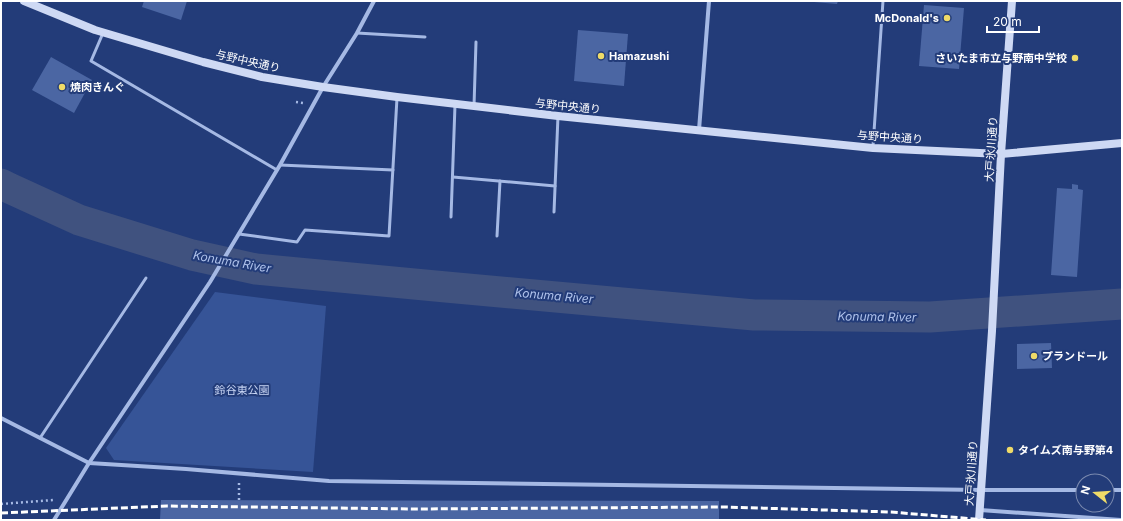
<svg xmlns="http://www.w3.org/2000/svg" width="1123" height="521" viewBox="0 0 1123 521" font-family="Inter,'Noto Sans JP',sans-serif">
<rect width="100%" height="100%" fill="#233c79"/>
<!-- green -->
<polygon fill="#365497" points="215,292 326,306 313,472 114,460 106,448"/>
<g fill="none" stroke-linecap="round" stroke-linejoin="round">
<!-- river -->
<polyline stroke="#40527f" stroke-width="31" points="1,184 9,188 79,220 192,255 256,269 446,287 754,315 930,317 1122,304"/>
</g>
<!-- building -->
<g fill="#4b66a3">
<polygon points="144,1 187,1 181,20 142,7"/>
<polygon points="814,1 838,1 837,4 814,2"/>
<polygon points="924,5 964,8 959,69 919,66"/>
<polygon points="578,30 628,34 624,86 574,81"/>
<polygon points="51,57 92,80 74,113 32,90"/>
<polygon points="1072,184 1078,185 1078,189 1083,190 1077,277 1051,275 1057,188 1072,189"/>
<polygon points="1051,343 1052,368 1017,369 1017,344"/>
<polygon points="161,500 719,501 719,520 160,520"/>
</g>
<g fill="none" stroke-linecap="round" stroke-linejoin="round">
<!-- path -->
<g stroke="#a5b9e4" stroke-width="2.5" stroke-dasharray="2 3" stroke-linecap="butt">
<polyline points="296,102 303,103"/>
<polyline points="239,500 239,483"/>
<polyline points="1,504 54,500"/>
</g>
<!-- lane -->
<g stroke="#a5b9e4" stroke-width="3">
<polyline points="103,33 91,61 277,170"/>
<polyline points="357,33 425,37"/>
<polyline points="474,106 476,42"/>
<polyline points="873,146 883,1"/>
<polyline points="280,165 393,170"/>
<polyline points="453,177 555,186"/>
<polyline points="554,212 558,116"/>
<polyline points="451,217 455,105"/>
<polyline points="239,234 297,242 305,230 389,236 397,98"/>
<polyline points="497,236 500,181"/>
<polyline points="40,438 146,278"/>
</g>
<!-- street -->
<g stroke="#a5b9e4" stroke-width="4">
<polyline points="699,130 709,1"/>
<polyline points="1,418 89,463 186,469 329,481 981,490 1083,490"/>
<polyline points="1107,490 1122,490"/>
<polyline points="980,510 1121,520"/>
<polyline points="54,520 89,463 210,282 280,165 323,87 357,33 374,1"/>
</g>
<!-- secondary -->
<g stroke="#ced9f4" stroke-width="8">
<polyline points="24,1 95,30 203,62 262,77 323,87 397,97 558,116 873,148 1001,154 1122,143"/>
<polyline points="979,520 992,331 1001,154 1012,1"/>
</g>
<!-- rail -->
<polyline stroke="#fff" stroke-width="3" stroke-dasharray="7 3" stroke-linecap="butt" points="1,513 167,506 413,509 724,507 891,512 986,520"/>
</g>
<!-- markers -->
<g fill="#efdb68" stroke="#233c79" stroke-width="1.5">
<circle cx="947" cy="18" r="4"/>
<circle cx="601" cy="56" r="4"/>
<circle cx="1075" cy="58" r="4"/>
<circle cx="62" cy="87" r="4"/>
<circle cx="1034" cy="356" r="4"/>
<circle cx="1010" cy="450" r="4"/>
</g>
<g text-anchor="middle" stroke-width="4" stroke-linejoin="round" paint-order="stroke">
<!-- poi labels -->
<g font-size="11" font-weight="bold" fill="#fff" stroke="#233c79" text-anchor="start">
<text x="939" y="22" text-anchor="end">McDonald's</text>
<text x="609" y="60">Hamazushi</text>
<text x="1067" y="62" text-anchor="end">さいたま市立与野南中学校</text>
<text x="70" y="91">焼肉きんぐ</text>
<text x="1042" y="360">プランドール</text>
<text x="1018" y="454">タイムズ南与野第4</text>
</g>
<!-- street labels -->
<g font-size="11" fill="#fff" stroke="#233c79">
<text transform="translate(248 61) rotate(13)" y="4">与野中央通り</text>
<text transform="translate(568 106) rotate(6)" y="4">与野中央通り</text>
<text transform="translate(890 137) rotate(4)" y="4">与野中央通り</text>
<text transform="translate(991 149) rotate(-86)" y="4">大戸氷川通り</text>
<text transform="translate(971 473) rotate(-86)" y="4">大戸氷川通り</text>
</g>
<!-- park labels -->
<g font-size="11" fill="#c8d5f4" stroke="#233c79">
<text x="242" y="394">鈴谷東公園</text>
</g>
<!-- water labels -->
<g font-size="12" font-style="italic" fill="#b0c3ec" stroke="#233c79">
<text transform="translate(232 262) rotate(10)" y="4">Konuma River</text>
<text transform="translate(554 296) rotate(5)" y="4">Konuma River</text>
<text transform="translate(877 317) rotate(1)" y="4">Konuma River</text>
</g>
</g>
<!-- border -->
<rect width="1123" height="521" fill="none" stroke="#ffffff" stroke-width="4"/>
<!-- north arrow -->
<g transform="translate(1095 493) rotate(287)"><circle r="19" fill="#233c79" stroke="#7b8aaf"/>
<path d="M0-3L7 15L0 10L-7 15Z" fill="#efdb68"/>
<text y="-6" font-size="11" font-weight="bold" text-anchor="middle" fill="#ffffff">N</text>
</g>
<!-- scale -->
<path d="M987 26v6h52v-6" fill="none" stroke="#ffffff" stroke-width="2"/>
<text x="993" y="26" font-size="12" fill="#ffffff" stroke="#233c79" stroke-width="3" paint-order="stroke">20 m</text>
</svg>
